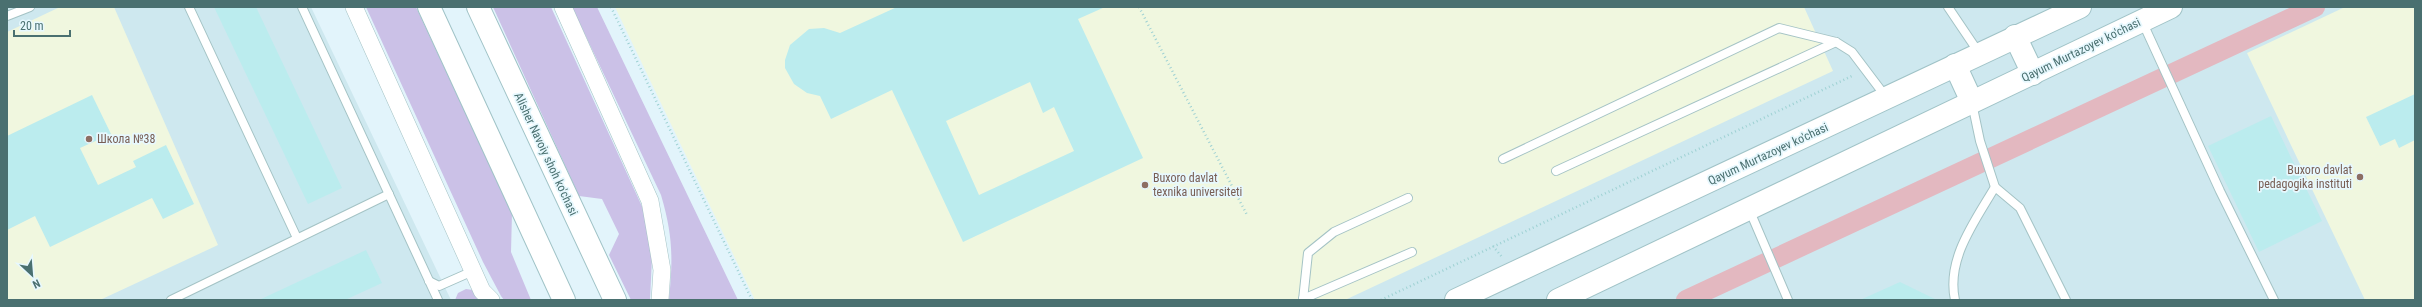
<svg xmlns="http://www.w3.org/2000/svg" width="2422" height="307" viewBox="0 0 2422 307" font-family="'Roboto Condensed',sans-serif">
<rect width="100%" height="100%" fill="#e2f4fb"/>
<!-- residential -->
<g fill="#cee8ef">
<polygon points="7,7 311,7 451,300 7,300"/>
<polygon points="638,7 2415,7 2415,300 769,300"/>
</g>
<!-- education -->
<g fill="#f0f7df">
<polygon points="60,7 114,7 218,245 100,300 7,300 7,32"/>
<polygon points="615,7 1804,7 1833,71 1345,300 755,300"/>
<polygon points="2345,7 2415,7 2415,300 2365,300 2247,53"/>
</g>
<!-- green -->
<g fill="#cbc1e7">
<polygon points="366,7 416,7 512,213 511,252 531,300 504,300 501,296 483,262"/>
<polygon points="493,7 551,7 645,213 652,257 650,300 631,300 609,255 619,234 602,199 579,196"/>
<path d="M572 7H597L738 300H669C673 258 673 236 661 195Z"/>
<polygon points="466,289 473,290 479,300 455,300 458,293"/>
</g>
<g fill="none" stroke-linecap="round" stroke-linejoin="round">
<!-- canal -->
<polyline stroke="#e3b8c0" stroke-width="20" points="1686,300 2315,7"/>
</g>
<!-- building -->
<g fill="#bbecee" fill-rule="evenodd">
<polygon points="214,7 256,7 342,188 308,204"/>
<path d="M897 7H1105L1078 19 1143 158 963 242 892 90 831 119 820 96 807 93 794 84 785 68V60L790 45 809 29 824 28 840 33ZM1030 82 1043 113 1054 107 1074 151 979 195 946 121Z"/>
<polygon points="2415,94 2415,140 2399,148 2395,139 2380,146 2366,117"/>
<polygon points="92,95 111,134 80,148 98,185 136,167 133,161 166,145 194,204 163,219 152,198 50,247 35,216 7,230 7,136"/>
<polygon points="2271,116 2322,221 2259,252 2208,146"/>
<polygon points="366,250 382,283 345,300 259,300"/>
<polygon points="1900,282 1937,300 1860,300"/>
</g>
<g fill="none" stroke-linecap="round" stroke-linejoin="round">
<!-- lane casing -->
<g stroke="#a4c3c5" stroke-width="10">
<g id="lane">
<polyline points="189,7 297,238"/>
<polyline points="302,7 438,300"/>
<polyline points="1948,7 1979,53"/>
<polyline points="7,16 30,7"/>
<polyline points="2142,21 2220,191 2274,300"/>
<polyline points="1972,103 1980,141 1995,187 2020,208 2066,300"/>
<polyline points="1503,159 1779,28 1836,42 1852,52 1886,97"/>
<polyline points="1556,171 1836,42"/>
<polyline points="1749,209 1788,300"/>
<polyline points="429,281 439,286 473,271"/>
<polyline points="1303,299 1412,252"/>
<polyline points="171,300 389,194"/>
<polyline points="1303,300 1308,253 1334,232 1408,198"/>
<path d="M1955 300C1946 259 1975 221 1995 187"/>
</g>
</g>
<!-- street casing -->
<g stroke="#a4c3c5" stroke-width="18">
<g id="street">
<polyline points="354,7 482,291 491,300"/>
<polyline points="563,7 650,201 662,270 660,300"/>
</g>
</g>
<!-- secondary casing -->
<g stroke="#a0c3c7" stroke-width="24">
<g id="secondary">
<polyline points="429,7 564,300"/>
<polyline points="478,7 615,300"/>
<polyline points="2015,36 2033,74"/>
<polyline points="1955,65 1972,102"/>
<polyline points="1456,300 2080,7"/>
<polyline points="1558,300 2171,7"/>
</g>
</g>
<!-- path -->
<g stroke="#9ed1d3" stroke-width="2.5" stroke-dasharray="1 3" stroke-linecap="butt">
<polyline points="611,7 752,300"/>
<polyline points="1139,7 1247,215"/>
<polyline points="1493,246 1502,257"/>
<polyline points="1381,300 1854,75"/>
</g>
<!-- lane -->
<use href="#lane" stroke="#fff" stroke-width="8"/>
<!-- street -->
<use href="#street" stroke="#fff" stroke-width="17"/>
<!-- secondary -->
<use href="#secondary" stroke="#fff" stroke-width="22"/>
</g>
<!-- markers -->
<g fill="#8d6e63" stroke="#e7f8fe" stroke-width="1.5">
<circle cx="89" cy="139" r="4"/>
<circle cx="2360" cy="177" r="4"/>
<circle cx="1145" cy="185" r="4"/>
</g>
<g text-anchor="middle" stroke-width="3.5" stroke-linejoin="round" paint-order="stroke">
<!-- street labels -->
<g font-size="12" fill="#4a7070" stroke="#e7f8fe">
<text transform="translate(2081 50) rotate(-26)" y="4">Qayum Murtazoyev ko'chasi</text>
<text transform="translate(546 154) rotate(65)" y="4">Alisher Navoiy shoh ko'chasi</text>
<text transform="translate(1768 154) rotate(-25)" y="4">Qayum Murtazoyev ko'chasi</text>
</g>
<!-- education labels -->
<g font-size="12" fill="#785e54" stroke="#e7f8fe" text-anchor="start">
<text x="97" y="143">Школа №38</text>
<text x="2352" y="174" text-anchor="end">Buxoro davlat<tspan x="2352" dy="14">pedagogika instituti</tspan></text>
<text x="1153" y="182">Buxoro davlat<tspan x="1153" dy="14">texnika universiteti</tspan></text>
</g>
</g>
<!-- border -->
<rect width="2422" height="307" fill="none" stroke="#4a7070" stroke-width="16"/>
<!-- north arrow -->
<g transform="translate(32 275) rotate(154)" stroke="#e7f8fe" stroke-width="3" paint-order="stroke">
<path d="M0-3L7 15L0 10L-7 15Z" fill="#4a7070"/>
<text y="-6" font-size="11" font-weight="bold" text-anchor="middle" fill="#4a7070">N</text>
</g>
<!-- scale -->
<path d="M14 30v6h56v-6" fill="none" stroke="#4a7070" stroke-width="2"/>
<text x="20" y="30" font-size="12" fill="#4a7070" stroke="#e7f8fe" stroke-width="3" paint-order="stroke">20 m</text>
</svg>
